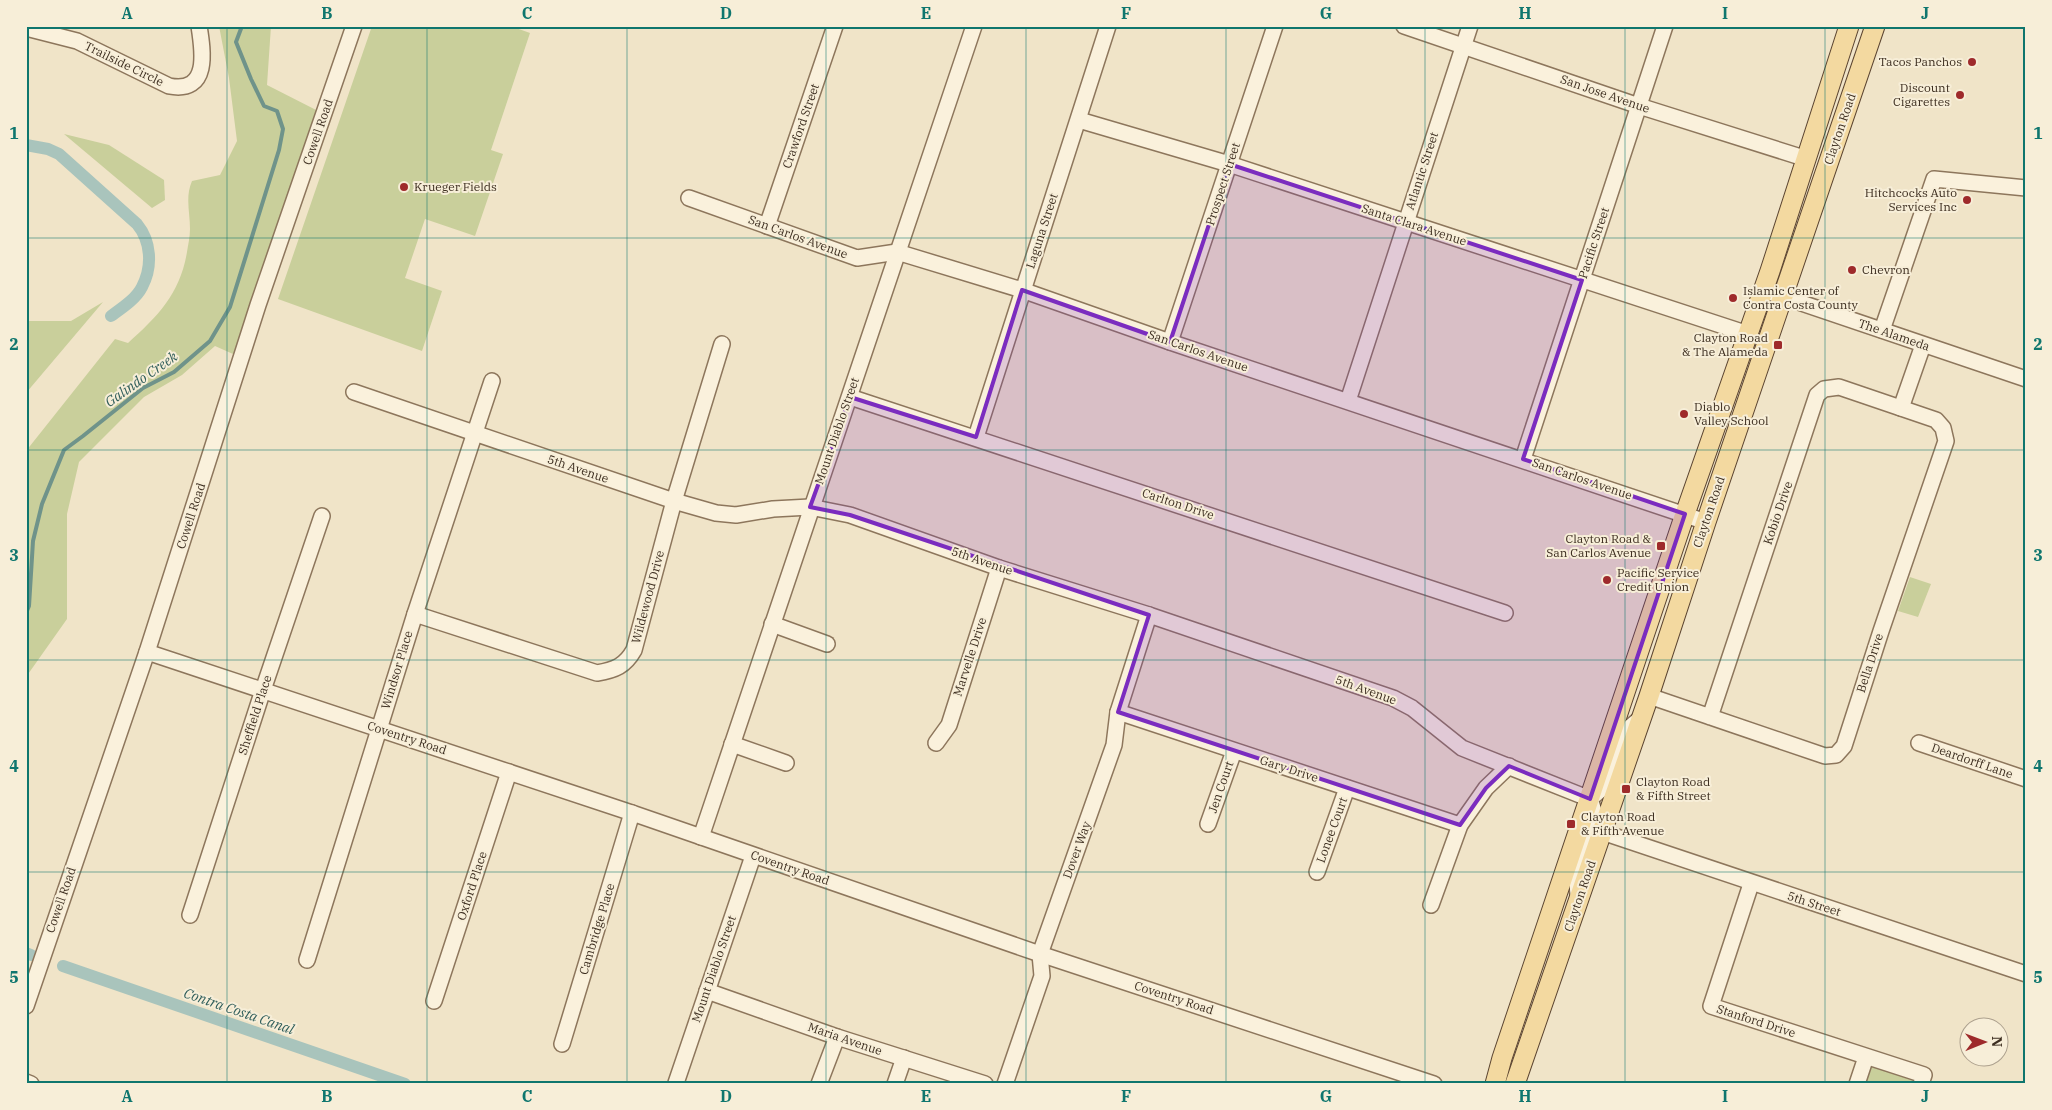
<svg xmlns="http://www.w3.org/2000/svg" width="2052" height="1110" viewBox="0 0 2052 1110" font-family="'IBM Plex Serif',serif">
<rect width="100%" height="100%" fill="#f0e4c8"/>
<!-- green -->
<g fill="#c9cf9b">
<path d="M219 26H271L267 85 324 114 242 358 215 346 182 375 144 397 79 462 67 514V619L26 677V451L115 339 128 343C158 316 180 294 187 252 188 245 190 237 190 229 190 212 185 197 192 181L220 175 237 141 229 78Z"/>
<polygon points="372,26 516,26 516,28 530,33 491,150 503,154 475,236 425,219 405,278 442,291 422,351 278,299"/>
<polygon points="64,134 109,145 164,180 165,200 152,208"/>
<polygon points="103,302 26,393 26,321 71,321"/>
<polygon points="1910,577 1931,584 1918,617 1898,611"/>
<polygon points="1866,1057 1924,1075 1921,1084 1857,1084"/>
</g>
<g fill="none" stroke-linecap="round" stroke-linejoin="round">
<!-- stream -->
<polyline stroke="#6f938a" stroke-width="4" points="26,613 29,606 33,541 42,504 64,450 83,436 143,388 174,372 210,341 230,307 279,150 283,129 277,111 264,106 251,79 236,42 242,26"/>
<!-- canal -->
<g stroke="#a9c4bc" stroke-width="12">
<path d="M26 145 48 149 59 154 137 224C151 241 153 266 142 287 136 299 122 308 111 316"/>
<polyline points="26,953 31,955"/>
<polyline points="63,966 405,1084"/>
</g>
<!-- minor casing -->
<g stroke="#8d765c" stroke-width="18">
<g id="minor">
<polyline points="1404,26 1639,106 1807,159"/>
<path d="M26 28 77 41 169 86C210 94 203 51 199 26"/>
<polyline points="1079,120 1229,164 1748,334"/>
<polyline points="689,198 857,258 897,252 1022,290 1170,342 1706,522"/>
<polyline points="767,226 835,26"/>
<polyline points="1763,290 2026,379"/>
<polyline points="1882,330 1934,179 2026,188"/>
<polyline points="1170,342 1275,26"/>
<polyline points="354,392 674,501 716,513 736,515 773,509 810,507 850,515 999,568 1149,615 1393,698 1412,708 1462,748 1590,799"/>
<polyline points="850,397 1505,613"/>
<polyline points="1348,401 1470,26"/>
<polyline points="1901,408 1923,345"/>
<polyline points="976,437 1108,26"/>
<polyline points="1523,459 1665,26"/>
<path d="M415 614 597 673C615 670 625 666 634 650L674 501 722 344"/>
<polyline points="772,624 827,644"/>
<polyline points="147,652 632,813 1040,954 1434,1084"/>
<polyline points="1649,696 1825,756 1836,755 1844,746 1881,631 1946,441 1943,428 1936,420 1839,387 1824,389 1817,395 1710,717"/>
<polyline points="1118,712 1460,825"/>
<polyline points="936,743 949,725 999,568"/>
<polyline points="1919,743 2026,779"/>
<polyline points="732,744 786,763"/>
<polyline points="1590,799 1605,786 1623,733 1641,718"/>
<polyline points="1208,824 1234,751"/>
<polyline points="1602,832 2026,974"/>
<polyline points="701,837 974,26"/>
<polyline points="1317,872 1347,788"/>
<polyline points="1751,884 1711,1006 1924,1075 1921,1084"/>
<polyline points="1578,895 1576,872 1596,817 1590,799"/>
<polyline points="1431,905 1460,825 1486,788 1509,766"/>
<polyline points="190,915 263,690 322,516"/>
<polyline points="307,960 415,614 492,381"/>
<polyline points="707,991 837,1037 985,1084"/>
<polyline points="434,1001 509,772"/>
<polyline points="26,1006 147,652 258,305 354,26"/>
<polyline points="562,1044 632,813"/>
<polyline points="26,1082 31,1084"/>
<polyline points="676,1083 753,856"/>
<polyline points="819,1084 837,1037"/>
<polyline points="895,1084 904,1058"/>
<polyline points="1005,1084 1042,976 1040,954 1114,745 1118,712 1149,615"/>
<polyline points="1857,1084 1866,1057"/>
</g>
</g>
<!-- major casing -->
<g stroke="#5b4430" stroke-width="21">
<g id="major">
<polyline points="1495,1084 1502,1058 1685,514 1770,271 1849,26"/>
<polyline points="1515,1084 1649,696 1706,522 1875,26"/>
</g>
</g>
<!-- minor -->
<use href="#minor" stroke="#faf1dc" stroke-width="15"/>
<!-- major -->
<use href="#major" stroke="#f3d9a0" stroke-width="19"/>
</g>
<!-- marked area -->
<path fill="#7b2cbf" fill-opacity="0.2" stroke="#7b2cbf" stroke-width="4" stroke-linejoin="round" d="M1229 164 1582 280 1523 459 1685 514 1590 799 1509 766 1486 788 1460 825 1118 712 1149 615 850 515 810 507 850 397 976 437 1022 290 1170 342Z"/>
<!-- grid -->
<path fill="none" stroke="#0f766e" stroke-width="1" stroke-opacity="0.55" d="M227 26V1084M427 26V1084M627 26V1084M826 26V1084M1026 26V1084M1226 26V1084M1425 26V1084M1625 26V1084M1825 26V1084M26 238H2026M26 450H2026M26 660H2026M26 872H2026"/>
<!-- markers -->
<g fill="#9e2a2b" stroke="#f7eed8" stroke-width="2">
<circle cx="1972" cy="62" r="5"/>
<circle cx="1960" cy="95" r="5"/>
<circle cx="404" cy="187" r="5"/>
<circle cx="1967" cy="200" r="5"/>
<circle cx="1852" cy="270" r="5"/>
<circle cx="1733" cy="298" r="5"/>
<rect x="1773" y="340" width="10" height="10" rx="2.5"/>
<circle cx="1684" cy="414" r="5"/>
<rect x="1656" y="541" width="10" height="10" rx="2.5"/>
<circle cx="1607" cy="580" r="5"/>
<rect x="1621" y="784" width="10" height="10" rx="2.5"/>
<rect x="1566" y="819" width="10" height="10" rx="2.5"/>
</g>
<g text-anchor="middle" stroke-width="4" stroke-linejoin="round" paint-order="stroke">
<!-- poi labels -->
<g font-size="12" fill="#3d2e20" stroke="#f7eed8" text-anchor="start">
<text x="1962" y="66" text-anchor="end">Tacos Panchos</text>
<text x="1950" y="92" text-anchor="end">Discount<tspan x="1950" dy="14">Cigarettes</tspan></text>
<text x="414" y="191">Krueger Fields</text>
<text x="1957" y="197" text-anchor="end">Hitchcocks Auto<tspan x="1957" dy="14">Services Inc</tspan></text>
<text x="1862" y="274">Chevron</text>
<text x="1743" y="295">Islamic Center of<tspan x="1743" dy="14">Contra Costa County</tspan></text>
<text x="1768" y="342" text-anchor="end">Clayton Road<tspan x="1768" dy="14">&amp; The Alameda</tspan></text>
<text x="1694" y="411">Diablo<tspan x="1694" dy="14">Valley School</tspan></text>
<text x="1651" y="543" text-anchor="end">Clayton Road &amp;<tspan x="1651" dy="14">San Carlos Avenue</tspan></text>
<text x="1617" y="577">Pacific Service<tspan x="1617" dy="14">Credit Union</tspan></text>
<text x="1636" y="786">Clayton Road<tspan x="1636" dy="14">&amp; Fifth Street</tspan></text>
<text x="1581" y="821">Clayton Road<tspan x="1581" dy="14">&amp; Fifth Avenue</tspan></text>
</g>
<!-- street labels -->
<g font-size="12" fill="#3d2e20" stroke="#f7eed8">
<text transform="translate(124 64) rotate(26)" y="4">Trailside Circle</text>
<text transform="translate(1605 94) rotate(19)" y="4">San Jose Avenue</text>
<text transform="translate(801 126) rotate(-71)" y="4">Crawford Street</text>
<text transform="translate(1840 129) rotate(-71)" y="4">Clayton Road</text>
<text transform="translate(318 132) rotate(-71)" y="4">Cowell Road</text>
<text transform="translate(1422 171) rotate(-72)" y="4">Atlantic Street</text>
<text transform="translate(1223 184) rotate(-72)" y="4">Prospect Street</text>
<text transform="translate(1414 225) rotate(18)" y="4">Santa Clara Avenue</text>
<text transform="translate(1042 231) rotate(-72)" y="4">Laguna Street</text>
<text transform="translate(798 237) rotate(20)" y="4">San Carlos Avenue</text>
<text transform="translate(1594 243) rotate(-72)" y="4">Pacific Street</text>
<text transform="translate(1894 335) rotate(19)" y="4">The Alameda</text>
<text transform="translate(1198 351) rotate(19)" y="4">San Carlos Avenue</text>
<text transform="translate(837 431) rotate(-71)" y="4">Mount Diablo Street</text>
<text transform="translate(578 469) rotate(19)" y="4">5th Avenue</text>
<text transform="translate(1582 479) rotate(19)" y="4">San Carlos Avenue</text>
<text transform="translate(1178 504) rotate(18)" y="4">Carlton Drive</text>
<text transform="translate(1709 512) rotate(-71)" y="4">Clayton Road</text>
<text transform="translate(1778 513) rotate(-71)" y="4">Kobio Drive</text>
<text transform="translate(191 516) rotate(-72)" y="4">Cowell Road</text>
<text transform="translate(982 561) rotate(19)" y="4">5th Avenue</text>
<text transform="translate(648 597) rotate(-75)" y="4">Wildewood Drive</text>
<text transform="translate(970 657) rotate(-72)" y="4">Marvelle Drive</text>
<text transform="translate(1870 663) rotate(-72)" y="4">Bella Drive</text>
<text transform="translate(397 670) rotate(-73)" y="4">Windsor Place</text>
<text transform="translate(1366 690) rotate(20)" y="4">5th Avenue</text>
<text transform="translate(255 715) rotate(-72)" y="4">Sheffield Place</text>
<text transform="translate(407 738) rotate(18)" y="4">Coventry Road</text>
<text transform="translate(1972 761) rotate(19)" y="4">Deardorff Lane</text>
<text transform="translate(1289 769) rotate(18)" y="4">Gary Drive</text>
<text transform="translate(1221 787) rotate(-71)" y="4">Jen Court</text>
<text transform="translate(1332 830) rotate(-70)" y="4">Lonee Court</text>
<text transform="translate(1077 850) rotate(-70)" y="4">Dover Way</text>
<text transform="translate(790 868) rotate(19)" y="4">Coventry Road</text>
<text transform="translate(472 886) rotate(-72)" y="4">Oxford Place</text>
<text transform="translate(1580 896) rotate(-71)" y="4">Clayton Road</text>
<text transform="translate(61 900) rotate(-71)" y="4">Cowell Road</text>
<text transform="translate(1814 904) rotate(18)" y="4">5th Street</text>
<text transform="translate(597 929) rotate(-73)" y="4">Cambridge Place</text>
<text transform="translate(714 969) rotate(-71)" y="4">Mount Diablo Street</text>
<text transform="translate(1174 998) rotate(18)" y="4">Coventry Road</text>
<text transform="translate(1756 1021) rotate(18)" y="4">Stanford Drive</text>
<text transform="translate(845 1039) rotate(19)" y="4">Maria Avenue</text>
</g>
<!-- water labels -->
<g font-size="14" font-style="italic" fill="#2f5d5a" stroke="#f7eed8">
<text transform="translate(141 379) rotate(-35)" y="5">Galindo Creek</text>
<text transform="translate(239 1011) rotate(19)" y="5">Contra Costa Canal</text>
</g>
</g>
<!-- border -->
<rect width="2052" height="1110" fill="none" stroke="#f7eed8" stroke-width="55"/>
<!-- north arrow -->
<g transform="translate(1984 1042) rotate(89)"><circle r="24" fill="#f7eed8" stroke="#ada18e"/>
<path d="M0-4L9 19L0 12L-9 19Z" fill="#9e2a2b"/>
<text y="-8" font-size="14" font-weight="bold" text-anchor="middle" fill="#3d2e20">N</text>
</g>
<rect x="28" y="28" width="1996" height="1054" fill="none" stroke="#0f766e" stroke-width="2"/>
<g font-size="16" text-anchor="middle" font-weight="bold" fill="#0f766e">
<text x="127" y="19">A</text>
<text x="327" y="19">B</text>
<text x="527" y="19">C</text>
<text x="726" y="19">D</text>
<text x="926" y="19">E</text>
<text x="1126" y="19">F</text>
<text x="1326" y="19">G</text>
<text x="1525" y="19">H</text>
<text x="1725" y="19">I</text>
<text x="1925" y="19">J</text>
<text x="14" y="139">1</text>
<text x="2038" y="139">1</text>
<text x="14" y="350">2</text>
<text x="2038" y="350">2</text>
<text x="14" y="561">3</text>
<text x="2038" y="561">3</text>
<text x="14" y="772">4</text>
<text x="2038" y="772">4</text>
<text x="14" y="983">5</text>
<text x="2038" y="983">5</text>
<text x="127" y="1102">A</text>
<text x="327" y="1102">B</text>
<text x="527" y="1102">C</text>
<text x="726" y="1102">D</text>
<text x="926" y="1102">E</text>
<text x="1126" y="1102">F</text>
<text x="1326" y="1102">G</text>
<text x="1525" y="1102">H</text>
<text x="1725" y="1102">I</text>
<text x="1925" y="1102">J</text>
</g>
</svg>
